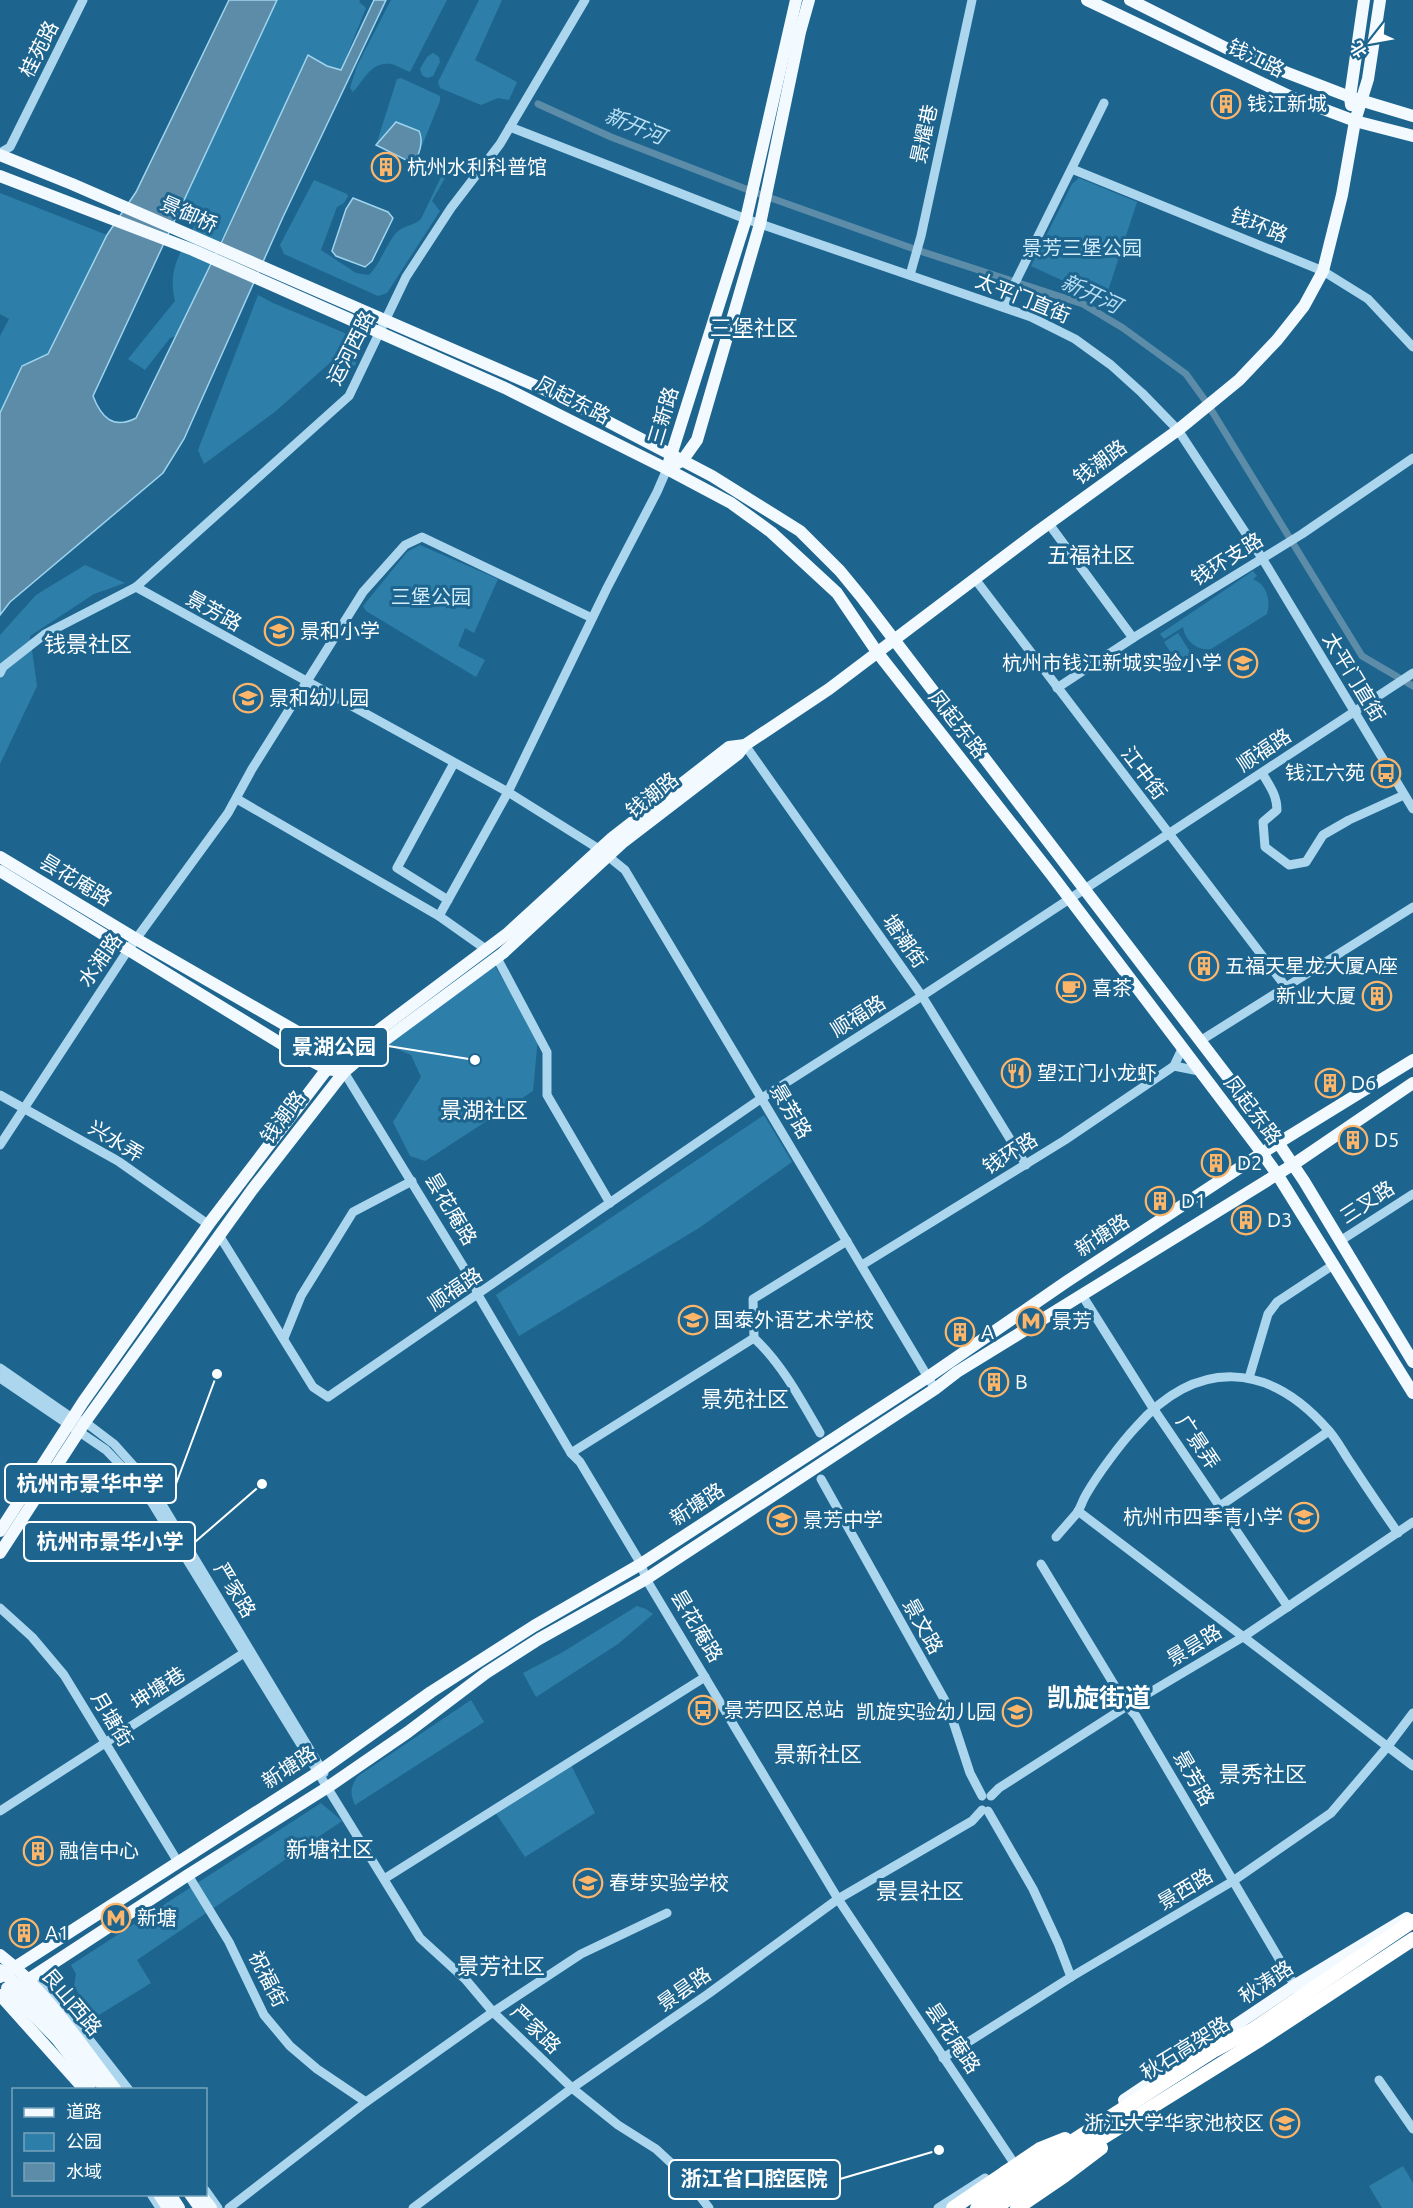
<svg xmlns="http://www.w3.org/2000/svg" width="1413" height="2208" viewBox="0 0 1413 2208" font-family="Ubuntu,'Noto Sans SC',sans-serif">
<rect width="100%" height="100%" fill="#1d658f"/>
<!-- green -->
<g fill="#2d7faa">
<path d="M277 0H360L359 2 366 8 341 70 327 66 308 56 176 336 170 338 145 370 128 359 175 301C167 268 182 250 197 221L178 214Z"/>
<path d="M391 0H447L410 72C404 70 397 65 391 64 371 61 364 80 353 92L350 88 357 66Z"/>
<polygon points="479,0 502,0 475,60 517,82 509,100 498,98 481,105 440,88 438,82"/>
<polygon points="433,53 439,57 440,62 433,76 427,78 422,75 420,69 427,57"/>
<polygon points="401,78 440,96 440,101 415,163 419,149 393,124 376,145 397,79"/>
<path d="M442 175 446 176 432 201 440 211 387 293 378 296 284 254 280 245 314 180 347 194 348 196 344 203 337 207 321 250 356 273 369 275C381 263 385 246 396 233 403 225 414 226 421 219Z"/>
<polygon points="1079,178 1137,202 1105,300 1031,266 1072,184"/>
<polygon points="0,193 107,235 48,355 21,366 0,413 0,336 9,319 0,314"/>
<polygon points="258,295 273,303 359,339 361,346 355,366 333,360 276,411 204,464 198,450"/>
<polygon points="420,545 498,579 474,633 465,628 458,646 485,660 476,677 366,611 363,606 407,552"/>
<polygon points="85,565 125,583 94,594 30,636 37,686 0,764 0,635 36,595"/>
<path d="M1253 571 1257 576 1253 579C1267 585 1271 600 1267 614L1211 649C1196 651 1185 640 1183 627L1164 639 1160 634Z"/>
<polygon points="1178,633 1194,658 1180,667 1164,642"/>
<polygon points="493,963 538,1037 533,1091 425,1161 410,1156 393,1122 421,1077 411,1055 381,1042"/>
<polygon points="764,1115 792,1162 699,1228 519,1336 496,1295"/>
<polygon points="637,1606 646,1609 653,1614 618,1644 536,1697 523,1673 563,1652"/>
<path d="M471 1700 484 1722 355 1805C350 1793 350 1787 358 1776Z"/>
<polygon points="571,1765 595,1813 525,1857 495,1812"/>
<polygon points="321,1803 342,1821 137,1960 151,1983 94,2018 74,1986 76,1974 71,1965"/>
<polygon points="1403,2166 1413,2183 1413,2208 1382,2208 1369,2186"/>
</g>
<!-- water -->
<g fill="#5c8ca8" stroke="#9fd4ef" stroke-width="1.5">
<path d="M229 0H277L93 396C101 417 113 430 136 418L223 239 308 55 327 66 341 70 374 0H386L283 217 184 439 163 473 10 602 0 615V413L22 366 48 354 107 235 136 192Z"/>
<path d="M396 122 419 131C424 141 419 155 414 164L376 145Z"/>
<polygon points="353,198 388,212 393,218 372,261 365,267 336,256 332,251 346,209"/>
</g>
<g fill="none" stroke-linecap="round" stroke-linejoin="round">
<!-- canal -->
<polyline stroke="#5c8ca8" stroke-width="7" points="538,104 611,137 751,191 917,250 1083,304 1123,328 1186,374 1207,403 1362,656 1413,686"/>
<!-- minor -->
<g stroke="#acd6ed" stroke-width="9">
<polyline points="510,127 746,219 1031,317 1075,339 1111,365 1142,393 1178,430 1262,558 1413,809"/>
<polyline points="0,153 10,147 83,0"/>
<polyline points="1072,169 1323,271 1368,299 1413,347"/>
<polyline points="910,275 921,236 972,0"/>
<polyline points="1003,307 1104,103"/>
<polyline points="1049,524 1133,638"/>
<polyline points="975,579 1286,987"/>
<polyline points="136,587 508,792 599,849 625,870 935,1389"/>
<polyline points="0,673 3,667 45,634 136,587 349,396 406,277 451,208 500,144 585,0"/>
<polyline points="1057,688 1133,638 1302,534 1413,458"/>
<polyline points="745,745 922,996 1026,1165"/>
<path d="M1262 773C1269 785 1277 795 1277 810L1263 822 1265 847 1289 865 1306 862 1323 835 1349 820 1404 795"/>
<polyline points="237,799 439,916 487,950"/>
<polyline points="448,900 397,868 454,763"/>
<polyline points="439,916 508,792 607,588 657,492 667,469"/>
<polyline points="497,958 547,1052 547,1095 610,1203"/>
<polyline points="1200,1041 1413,907"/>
<polyline points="1174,1066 1199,1071"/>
<polyline points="344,1072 474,1284 478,1295 571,1453 580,1462 641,1564 646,1579 838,1899 1018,2169"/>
<polyline points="0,1095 118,1161 209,1225"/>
<polyline points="0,1145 128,950 228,813 252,769 363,592 405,545 422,537 592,618"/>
<polyline points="219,1235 313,1387 328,1397 762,1098 922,996 1413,673"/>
<polyline points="1340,1241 1413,1194"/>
<polyline points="862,1265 1065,1140 1174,1066 1182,1049"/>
<polyline points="1082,1295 1153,1408 1288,1607"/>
<polyline points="284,1338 301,1296 353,1212 412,1181"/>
<polyline points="0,1368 72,1418 85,1422 114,1444 140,1473 157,1496 324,1773"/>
<polyline points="0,1378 106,1450 128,1473 152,1503 420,1938 466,1980 493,2012 572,2088 618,2125 656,2149 683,2174 709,2208"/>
<polyline points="1249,1378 1268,1314 1277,1302 1333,1265"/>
<path d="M820 1433C801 1400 782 1364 754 1338L753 1299 847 1241"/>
<polyline points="571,1453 754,1338"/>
<polyline points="821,1479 948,1706 970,1773 982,1796"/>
<polyline points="1220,1506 1329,1431"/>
<polyline points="1078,1511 1413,1766"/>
<path d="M1056 1537C1063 1529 1070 1521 1077 1513 1081 1507 1083 1499 1087 1493 1098 1474 1121 1443 1136 1427 1197 1358 1269 1361 1329 1431 1338 1441 1344 1454 1352 1465 1367 1488 1382 1510 1398 1533"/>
<polyline points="1041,1564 1127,1706 1136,1716 1298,1991"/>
<polyline points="0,1608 32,1637 64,1675 178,1862"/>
<polyline points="991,1796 999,1788 1127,1706 1243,1637 1413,1522"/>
<polyline points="0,1811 244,1653"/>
<polyline points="988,1811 1033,1889 1058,1943 1071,1977"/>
<polyline points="188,1875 229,1942 264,2015 290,2046 317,2069 366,2102"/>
<polyline points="384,1879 705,1677"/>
<polyline points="37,1973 129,2090"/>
<polyline points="943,2058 1071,1977 1233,1881 1331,1813 1388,1746 1413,1713"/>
<polyline points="1379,2080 1413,2129"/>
<polyline points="206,2191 218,2208"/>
<polyline points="151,2194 160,2208"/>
<polyline points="229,2208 366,2102 493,2012 581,1954 667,1913"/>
<polyline points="413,2208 572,2088 708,1994 838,1899 972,1821 982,1810"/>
<polyline points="938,2208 985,2178"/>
</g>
<!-- major -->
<g stroke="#f2faff" stroke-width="12">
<polyline points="1087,0 1291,97 1355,121 1413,136"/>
<polyline points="1130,0 1236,53 1350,97 1413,116"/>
<polyline points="1351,105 1350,97 1364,0"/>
<polyline points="0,155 72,184 557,395 712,476 800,531 840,571 863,599 1279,1144 1304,1181 1413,1362"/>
<polyline points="0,176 193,250 505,388 667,469 731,503 771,532 837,593 877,652 1051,874 1262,1153 1277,1174 1413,1393"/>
<polyline points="669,462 746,219 796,0"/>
<polyline points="676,464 682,461 697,440 760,224 800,32 809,0"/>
<polyline points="0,857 136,939 315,1042 339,1067"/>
<polyline points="0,871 298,1054 327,1069 334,1070"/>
<polyline points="0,1531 83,1402 211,1221 327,1069 508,933 612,838 729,747 745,745"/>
<polyline points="0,1553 85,1422 252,1190 344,1072 358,1060 503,953 622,843 738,754 745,745 829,689 1037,532 1178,430 1239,380 1277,340 1304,306 1323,271 1342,195 1355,121 1368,79 1380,0"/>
<path d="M0 1955C47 1991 80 2044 116 2090"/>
<polyline points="0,1977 317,1773 431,1692 534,1626 641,1564 928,1377 1066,1282 1262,1153 1413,1060"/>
<polyline points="0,1995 85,2090"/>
<polyline points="0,1998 188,1875 328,1787 408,1732 486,1673 539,1639 646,1579 935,1389 957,1372 1294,1164 1413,1083"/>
<polyline points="1124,2100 1294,1986 1407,1918"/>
<polyline points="159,2194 168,2208"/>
<polyline points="170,2194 179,2208"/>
<polyline points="190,2194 200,2208"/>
<polyline points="200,2194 211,2208"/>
</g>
<!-- highway -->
<polyline stroke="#fff" stroke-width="14" points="953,2208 1006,2172"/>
<!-- major-bridge -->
<g stroke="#f2faff" stroke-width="12">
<polyline points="0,1970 28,1995 61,2031 106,2090"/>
<polyline points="7,1988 57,2039 91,2083"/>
</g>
<!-- highway-bridge -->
<g stroke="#fff" stroke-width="14">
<polyline points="1006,2172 1040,2149 1065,2139"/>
<polyline points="977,2208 1034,2166 1213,2051 1252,2030 1413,1921"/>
<polyline points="995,2208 1086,2148 1261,2039 1413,1939"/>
<polyline points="1017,2208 1064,2176 1101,2148"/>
</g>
</g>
<!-- icons -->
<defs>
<g id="building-ring" transform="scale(1.5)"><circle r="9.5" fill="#1d658f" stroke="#fdb56a" stroke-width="1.5"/><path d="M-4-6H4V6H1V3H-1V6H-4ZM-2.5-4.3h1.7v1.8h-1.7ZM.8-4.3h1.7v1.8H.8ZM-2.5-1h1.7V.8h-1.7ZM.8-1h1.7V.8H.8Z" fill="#fdb56a"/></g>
<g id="school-ring" transform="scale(1.5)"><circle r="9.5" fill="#1d658f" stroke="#fdb56a" stroke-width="1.5"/><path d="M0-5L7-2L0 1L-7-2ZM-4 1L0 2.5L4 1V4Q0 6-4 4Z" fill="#fdb56a"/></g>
<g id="bus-ring" transform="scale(1.5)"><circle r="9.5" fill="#1d658f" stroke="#fdb56a" stroke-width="1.5"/><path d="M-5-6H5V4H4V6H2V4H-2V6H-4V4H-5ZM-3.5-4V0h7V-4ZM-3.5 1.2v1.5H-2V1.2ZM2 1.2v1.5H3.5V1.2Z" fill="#fdb56a"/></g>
<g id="cafe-ring" transform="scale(1.5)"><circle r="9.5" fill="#1d658f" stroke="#fdb56a" stroke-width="1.5"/><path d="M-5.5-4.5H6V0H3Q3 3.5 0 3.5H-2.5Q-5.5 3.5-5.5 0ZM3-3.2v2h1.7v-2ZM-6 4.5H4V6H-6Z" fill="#fdb56a"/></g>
<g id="restaurant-ring" transform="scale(1.5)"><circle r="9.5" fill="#1d658f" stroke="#fdb56a" stroke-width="1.5"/><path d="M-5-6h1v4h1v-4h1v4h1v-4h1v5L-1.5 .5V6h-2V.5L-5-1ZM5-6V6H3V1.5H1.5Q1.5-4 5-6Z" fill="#fdb56a"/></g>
<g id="metro-ring" transform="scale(1.5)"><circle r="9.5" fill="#1d658f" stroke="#fdb56a" stroke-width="1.5"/><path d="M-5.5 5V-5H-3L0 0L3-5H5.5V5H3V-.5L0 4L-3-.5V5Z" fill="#fdb56a"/></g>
<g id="university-ring" transform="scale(1.5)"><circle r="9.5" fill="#1d658f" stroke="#fdb56a" stroke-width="1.5"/><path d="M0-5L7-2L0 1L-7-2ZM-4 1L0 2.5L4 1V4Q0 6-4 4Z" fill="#fdb56a"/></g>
</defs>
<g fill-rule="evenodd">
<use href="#building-ring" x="1226" y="104"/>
<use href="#building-ring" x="386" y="167"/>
<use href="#school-ring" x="279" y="631"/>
<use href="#school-ring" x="1243" y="663"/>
<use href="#school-ring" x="248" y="698"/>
<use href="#bus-ring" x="1386" y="773"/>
<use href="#building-ring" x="1204" y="966"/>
<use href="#cafe-ring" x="1071" y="988"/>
<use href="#building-ring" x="1377" y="996"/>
<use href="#restaurant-ring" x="1016" y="1073"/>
<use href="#building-ring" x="1330" y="1083"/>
<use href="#building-ring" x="1353" y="1140"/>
<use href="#building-ring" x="1216" y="1163"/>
<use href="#building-ring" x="1160" y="1201"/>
<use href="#building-ring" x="1246" y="1220"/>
<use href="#school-ring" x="693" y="1320"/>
<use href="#metro-ring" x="1031" y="1321"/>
<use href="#building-ring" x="960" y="1332"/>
<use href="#building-ring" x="994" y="1382"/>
<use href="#school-ring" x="1304" y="1517"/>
<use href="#school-ring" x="782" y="1520"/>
<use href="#bus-ring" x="703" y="1710"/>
<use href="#school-ring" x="1017" y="1712"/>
<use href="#building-ring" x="38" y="1851"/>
<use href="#school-ring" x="588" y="1883"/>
<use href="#metro-ring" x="116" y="1918"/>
<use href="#building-ring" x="24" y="1933"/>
<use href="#university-ring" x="1285" y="2123"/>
</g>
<g text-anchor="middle" stroke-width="6" stroke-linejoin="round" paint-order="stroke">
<!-- street labels -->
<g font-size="20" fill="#fff" stroke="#1d658f">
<text transform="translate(39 49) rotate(-63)" y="7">桂苑路</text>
<text transform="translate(1256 58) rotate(26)" y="7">钱江路</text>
<text transform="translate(924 134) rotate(-78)" y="7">景耀巷</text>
<text transform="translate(189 214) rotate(24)" y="7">景御桥</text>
<text transform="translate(1259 225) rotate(22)" y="7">钱环路</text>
<text transform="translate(1023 298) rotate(22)" y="7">太平门直街</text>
<text transform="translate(351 348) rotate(-63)" y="7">运河西路</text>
<text transform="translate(573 400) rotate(27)" y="7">凤起东路</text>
<text transform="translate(663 416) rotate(-73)" y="7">三新路</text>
<text transform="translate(1100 462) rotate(-36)" y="7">钱潮路</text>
<text transform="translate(1227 559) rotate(-32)" y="7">钱环支路</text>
<text transform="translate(214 611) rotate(29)" y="7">景芳路</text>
<text transform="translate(1354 677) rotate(59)" y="7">太平门直街</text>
<text transform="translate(958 724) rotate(52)" y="7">凤起东路</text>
<text transform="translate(1264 750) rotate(-34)" y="7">顺福路</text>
<text transform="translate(1144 773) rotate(53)" y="7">江中街</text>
<text transform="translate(652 795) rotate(-38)" y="7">钱潮路</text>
<text transform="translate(76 880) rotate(31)" y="7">昙花庵路</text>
<text transform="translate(905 941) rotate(55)" y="7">塘潮街</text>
<text transform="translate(100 960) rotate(-55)" y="7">水湘路</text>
<text transform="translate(858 1016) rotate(-32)" y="7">顺福路</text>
<text transform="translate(1253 1110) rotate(53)" y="7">凤起东路</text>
<text transform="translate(791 1111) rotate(59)" y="7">景芳路</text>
<text transform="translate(283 1117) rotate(-53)" y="7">钱潮路</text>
<text transform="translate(116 1141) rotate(31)" y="7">兴水弄</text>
<text transform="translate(1010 1153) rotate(-32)" y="7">钱环路</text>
<text transform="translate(1367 1202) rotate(-33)" y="7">三叉路</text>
<text transform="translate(451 1209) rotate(59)" y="7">昙花庵路</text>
<text transform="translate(1102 1235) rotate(-33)" y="7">新塘路</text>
<text transform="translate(455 1289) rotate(-34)" y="7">顺福路</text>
<text transform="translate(1198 1442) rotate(56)" y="7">广景弄</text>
<text transform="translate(697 1504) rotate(-33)" y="7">新塘路</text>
<text transform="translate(235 1590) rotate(59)" y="7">严家路</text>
<text transform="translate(697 1626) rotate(59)" y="7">昙花庵路</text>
<text transform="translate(923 1626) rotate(61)" y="7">景文路</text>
<text transform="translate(1194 1645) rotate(-31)" y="7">景昙路</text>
<text transform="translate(158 1688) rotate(-33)" y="7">坤塘巷</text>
<text transform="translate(112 1719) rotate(59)" y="7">月塘街</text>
<text transform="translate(289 1767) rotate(-33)" y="7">新塘路</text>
<text transform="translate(1194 1778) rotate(60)" y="7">景芳路</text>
<text transform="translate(1185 1889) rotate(-31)" y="7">景西路</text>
<text transform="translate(268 1979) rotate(63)" y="7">祝福街</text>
<text transform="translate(1266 1982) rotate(-34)" y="7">秋涛路</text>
<text transform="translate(684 1989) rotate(-35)" y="7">景昙路</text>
<text transform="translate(72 2002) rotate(50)" y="7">艮山西路</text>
<text transform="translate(536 2029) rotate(44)" y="7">严家路</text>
<text transform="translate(953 2038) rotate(56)" y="7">昙花庵路</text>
<text transform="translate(1185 2048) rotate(-32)" y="7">秋石高架路</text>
</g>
<!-- poi labels -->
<g font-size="20" fill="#fff" stroke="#1d658f" text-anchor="start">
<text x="1247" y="111">钱江新城</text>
<text x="407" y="174">杭州水利科普馆</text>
<text x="300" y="638">景和小学</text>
<text x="1222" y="670" text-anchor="end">杭州市钱江新城实验小学</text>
<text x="269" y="705">景和幼儿园</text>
<text x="1365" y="780" text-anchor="end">钱江六苑</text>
<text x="1225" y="973">五福天星龙大厦A座</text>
<text x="1092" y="995">喜茶</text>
<text x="1356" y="1003" text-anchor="end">新业大厦</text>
<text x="1037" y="1080">望江门小龙虾</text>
<text x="1351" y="1090">D6</text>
<text x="1374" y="1147">D5</text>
<text x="1237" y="1170">D2</text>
<text x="1181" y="1208">D1</text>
<text x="1267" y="1227">D3</text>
<text x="714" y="1327">国泰外语艺术学校</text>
<text x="1052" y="1328">景芳</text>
<text x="981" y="1339">A</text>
<text x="1015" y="1389">B</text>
<text x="1283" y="1524" text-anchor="end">杭州市四季青小学</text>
<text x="803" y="1527">景芳中学</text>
<text x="724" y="1717">景芳四区总站</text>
<text x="996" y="1719" text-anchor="end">凯旋实验幼儿园</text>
<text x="59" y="1858">融信中心</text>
<text x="609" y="1890">春芽实验学校</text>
<text x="137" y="1925">新塘</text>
<text x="45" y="1940">A1</text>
<text x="1264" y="2130" text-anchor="end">浙江大学华家池校区</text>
</g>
<!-- park labels -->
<g font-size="20" fill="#d1ecfa" stroke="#1d658f">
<text x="1082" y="255">景芳三堡公园</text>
<text x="431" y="604">三堡公园</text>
</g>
<!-- water labels -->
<g font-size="21" font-style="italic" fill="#b8dff4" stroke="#1d658f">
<text transform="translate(635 126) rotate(22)" y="7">新开河</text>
<text transform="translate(1091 294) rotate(25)" y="7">新开河</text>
</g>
<!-- quarter labels -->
<g font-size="22" fill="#fff" stroke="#1d658f">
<text x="754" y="336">三堡社区</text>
<text x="1091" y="563">五福社区</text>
<text x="88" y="652">钱景社区</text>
<text x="484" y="1118">景湖社区</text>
<text x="745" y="1407">景苑社区</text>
<text x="818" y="1762">景新社区</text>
<text x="1263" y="1782">景秀社区</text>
<text x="330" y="1857">新塘社区</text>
<text x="920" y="1899">景昙社区</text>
<text x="501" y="1974">景芳社区</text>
</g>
<!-- district labels -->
<g font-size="26" font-weight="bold" fill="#fff" stroke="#1d658f">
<text x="1099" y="1707">凯旋街道</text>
</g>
</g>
<!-- callouts -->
<path fill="none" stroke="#fff" stroke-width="2" d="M475 1060L388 1046M217 1374L176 1484M262 1484L195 1542M939 2150L840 2179"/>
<g fill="#fff" stroke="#1d658f" stroke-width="2">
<circle cx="475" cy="1060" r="6"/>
<circle cx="217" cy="1374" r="6"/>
<circle cx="262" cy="1484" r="6"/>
<circle cx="939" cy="2150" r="6"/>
</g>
<g fill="#1d658f" stroke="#fff" stroke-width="2">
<rect x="280" y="1027" width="108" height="39" rx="6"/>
<rect x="5" y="1464" width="171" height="39" rx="6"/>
<rect x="24" y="1522" width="171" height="39" rx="6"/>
<rect x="669" y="2160" width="171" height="39" rx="6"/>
</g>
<g font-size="21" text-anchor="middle" font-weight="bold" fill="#fff">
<text x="334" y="1054">景湖公园</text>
<text x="90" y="1491">杭州市景华中学</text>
<text x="110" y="1549">杭州市景华小学</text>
<text x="754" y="2186">浙江省口腔医院</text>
</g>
<!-- legend -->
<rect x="12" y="2088" width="195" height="108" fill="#1d658f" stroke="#77a3bc" stroke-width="1.5"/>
<rect x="24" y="2108" width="30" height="9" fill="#f2faff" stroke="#77a3bc" stroke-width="1.5"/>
<text x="66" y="2118" font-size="18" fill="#ffffff">道路</text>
<rect x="24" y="2133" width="30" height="18" fill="#2d7faa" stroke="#77a3bc" stroke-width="1.5"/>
<text x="66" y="2148" font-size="18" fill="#ffffff">公园</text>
<rect x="24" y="2163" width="30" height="18" fill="#5c8ca8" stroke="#77a3bc" stroke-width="1.5"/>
<text x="66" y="2178" font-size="18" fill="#ffffff">水域</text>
<!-- north arrow -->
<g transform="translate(1371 42) rotate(239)" stroke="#1d658f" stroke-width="4.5" paint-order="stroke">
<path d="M0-4.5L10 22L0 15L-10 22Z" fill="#ffffff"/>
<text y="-9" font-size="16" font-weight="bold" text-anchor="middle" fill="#ffffff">北</text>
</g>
</svg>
